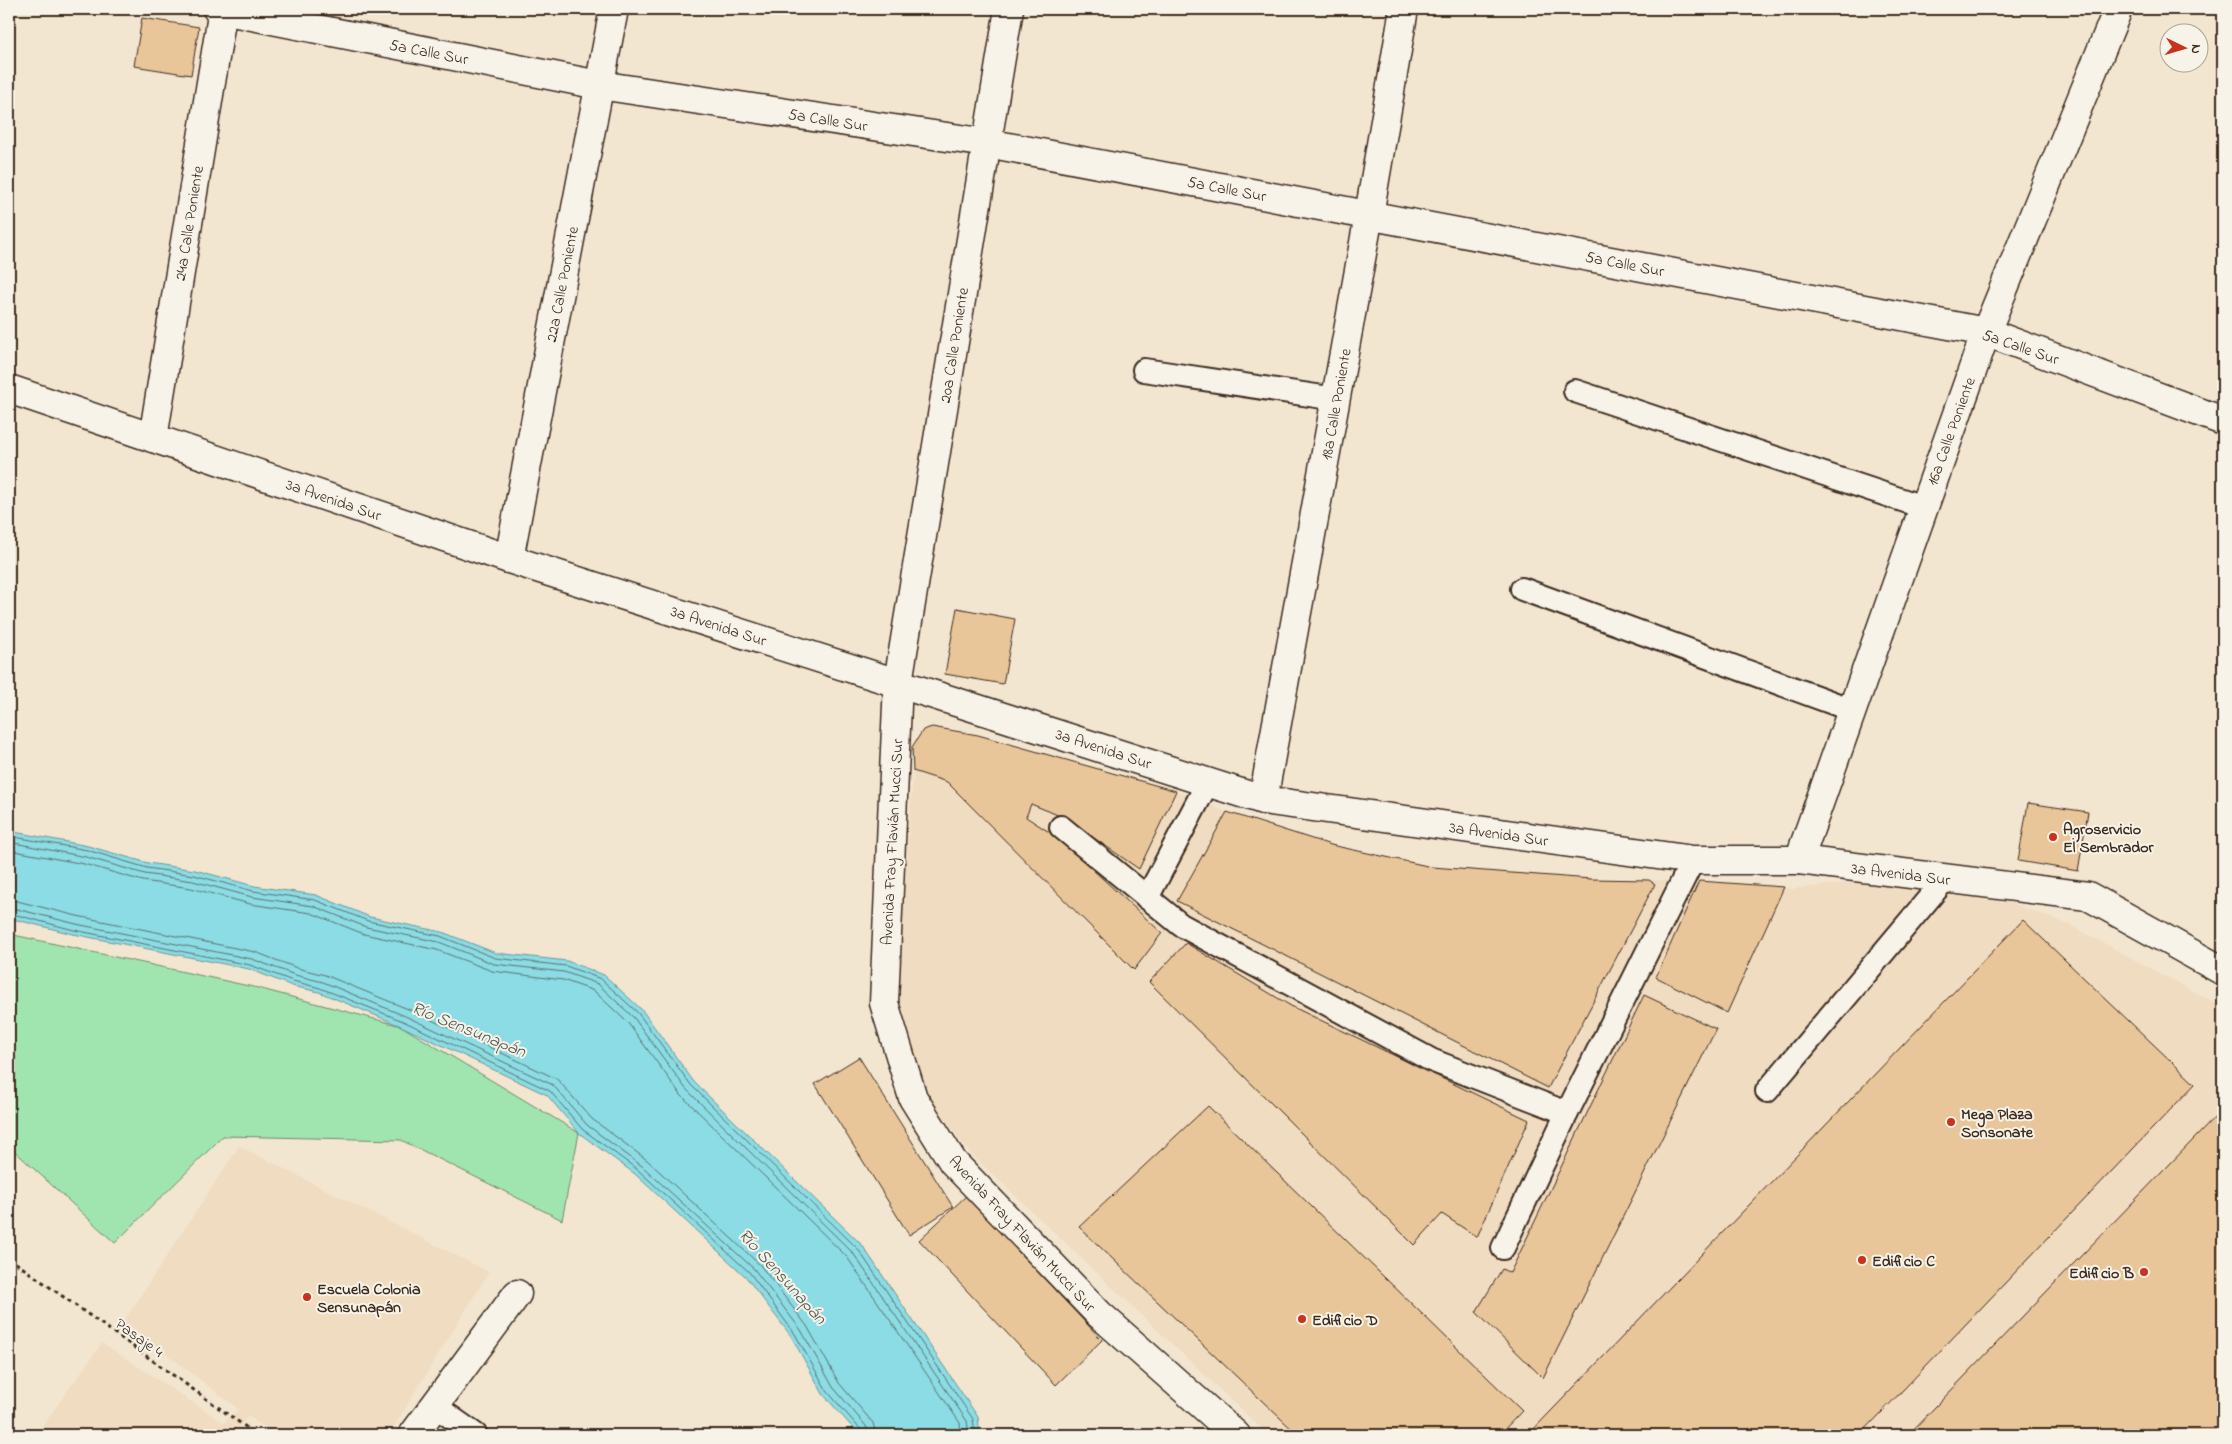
<svg xmlns="http://www.w3.org/2000/svg" width="2232" height="1444" viewBox="0 0 2232 1444" font-family="'Indie Flower',sans-serif">
<rect width="100%" height="100%" fill="#f3e6d1"/>
<filter id="ink" filterUnits="userSpaceOnUse"><feTurbulence type="fractalNoise" baseFrequency=".02" numOctaves="2"/><feDisplacementMap in="SourceGraphic" scale="10" xChannelSelector="R" yChannelSelector="G"/><feConvolveMatrix kernelMatrix="1 2 1 2 8 2 1 2 1" color-interpolation-filters="sRGB"/></filter>
<g filter="url(#ink)">
<!-- built -->
<g fill="#f0dcc0">
<polygon points="932,727 978,735 1176,791 1227,812 1331,845 1432,867 1492,873 1591,879 1699,881 1791,889 1858,882 2011,903 2070,925 2223,1007 2223,1435 1268,1435 968,1151 926,1094 897,995 913,771 912,747 923,730"/>
<polygon points="239,1146 489,1272 389,1435 276,1435 248,1416 236,1431 241,1435 36,1435 102,1343 224,1423 238,1409 124,1321"/>
</g>
<!-- green -->
<polygon fill="#a0e5b0" stroke="#6e8867" points="9,934 258,988 401,1026 579,1133 562,1220 401,1140 223,1136 115,1243 9,1146"/>
<!-- water -->
<polygon fill="#8bdce4" stroke="#6b9595" points="9,831 88,846 148,863 195,870 254,886 316,895 370,917 442,932 496,953 567,961 604,975 642,1010 694,1082 862,1245 978,1417 980,1435 859,1435 823,1394 791,1336 746,1277 635,1174 579,1133 547,1095 401,1026 319,992 292,986 249,969 73,934 9,918"/>
<g fill="none" stroke-linecap="round" stroke-linejoin="round">
<!-- shore -->
<g stroke="#5b716d" stroke-width="1">
<polyline points="9,836 87,850 147,868 194,875 253,891 315,900 368,921 440,936 495,958 566,966 601,979 638,1013 691,1085 858,1249 973,1419 975,1435"/>
<polyline points="9,842 86,857 145,874 193,881 252,897 313,906 366,927 439,942 494,964 564,972 598,984 634,1018 686,1089 853,1253 967,1421 969,1435"/>
<polyline points="9,850 84,864 143,881 191,888 250,904 311,913 364,934 437,950 492,971 563,980 594,991 628,1023 681,1095 847,1257 960,1423 961,1435"/>
<polyline points="9,899 77,916 255,952 297,968 325,975 408,1009 557,1079 592,1119 647,1160 760,1265 807,1326 839,1383 873,1423 876,1435"/>
<polyline points="9,907 76,924 252,959 295,975 323,982 405,1016 553,1085 587,1125 642,1166 754,1269 801,1330 833,1387 866,1426 869,1435"/>
<polyline points="9,913 74,930 250,965 293,981 320,988 403,1021 550,1091 582,1129 638,1170 750,1273 795,1334 827,1391 861,1430 862,1435"/>
</g>
</g>
<!-- building -->
<g fill="#e9c69a" stroke="#3b2a1e">
<polygon points="142,18 199,27 191,75 134,66"/>
<polygon points="957,608 1015,619 1003,684 945,674"/>
<polygon points="932,727 978,735 1176,791 1139,869 1065,818 1031,804 1026,817 1057,837 1162,933 1134,970 947,782 913,771 912,747 923,730"/>
<polygon points="2028,803 2088,812 2078,871 2018,861"/>
<polygon points="1227,812 1331,845 1432,867 1591,879 1649,880 1655,884 1548,1088 1177,901"/>
<polygon points="1699,881 1784,887 1727,1013 1656,977"/>
<polygon points="2023,920 2195,1084 1860,1435 1528,1435"/>
<polygon points="1186,943 1291,1006 1529,1120 1477,1237 1442,1214 1414,1245 1149,982"/>
<polygon points="1644,995 1716,1029 1543,1378 1476,1312 1502,1269 1510,1273"/>
<polygon points="859,1057 953,1207 909,1235 815,1084"/>
<polygon points="1208,1106 1522,1411 1499,1435 1298,1435 1079,1227"/>
<polygon points="2223,1109 2223,1435 1908,1435"/>
<polygon points="966,1196 1102,1340 1056,1385 919,1240"/>
</g>
<g fill="none" stroke-linecap="round" stroke-linejoin="round">
<!-- lane casing -->
<g stroke="#3b2a1e" stroke-width="26">
<g id="lane">
<polyline points="1144,370 1336,399"/>
<polyline points="1575,391 1923,507"/>
<polyline points="1522,589 1852,710"/>
<polyline points="1061,827 1181,925 1431,1060 1567,1113 1693,860"/>
<polyline points="1147,898 1208,782"/>
<polyline points="1767,1091 1946,878"/>
<polyline points="1503,1248 1567,1113"/>
<polyline points="435,1406 476,1435"/>
</g>
</g>
<!-- street casing -->
<g stroke="#3b2a1e" stroke-width="31">
<g id="street">
<polyline points="217,9 599,85 987,143 1986,332 2223,421"/>
<polyline points="1009,9 898,682 884,1003 913,1098 953,1162 1099,1314 1236,1435"/>
<polyline points="9,389 509,559 1263,800 1693,860 1799,860 2088,896 2223,971"/>
<polyline points="153,438 223,9"/>
<polyline points="509,559 614,9"/>
<polyline points="1263,800 1369,215 1404,9"/>
<polyline points="1799,860 1986,332 2118,9"/>
<polyline points="413,1435 517,1294"/>
</g>
</g>
<!-- path -->
<polyline stroke="#3b2a1e" stroke-width="3" stroke-dasharray="4 4" stroke-linecap="butt" points="9,1258 257,1435"/>
<!-- lane -->
<use href="#lane" stroke="#f7f3e8" stroke-width="22"/>
<!-- street -->
<use href="#street" stroke="#f7f3e8" stroke-width="28"/>
</g>
</g>
<!-- markers -->
<g fill="#c8321e" stroke="#f7f3e8" stroke-width="2">
<circle cx="2053" cy="837" r="5"/>
<circle cx="1951" cy="1122" r="5"/>
<circle cx="1862" cy="1260" r="5"/>
<circle cx="2144" cy="1272" r="5"/>
<circle cx="307" cy="1297" r="5"/>
<circle cx="1302" cy="1319" r="5"/>
</g>
<g text-anchor="middle" stroke-width="4" stroke-linejoin="round" paint-order="stroke">
<!-- street labels -->
<g font-size="16" fill="#3b2a1e" stroke="#f7f3e8">
<text transform="translate(429 51) rotate(11)" y="6">5a Calle Sur</text>
<text transform="translate(828 119) rotate(9)" y="6">5a Calle Sur</text>
<text transform="translate(1227 188) rotate(11)" y="6">5a Calle Sur</text>
<text transform="translate(188 223) rotate(-81)" y="6">24a Calle Poniente</text>
<text transform="translate(1625 263) rotate(11)" y="6">5a Calle Sur</text>
<text transform="translate(561 284) rotate(-79)" y="6">22a Calle Poniente</text>
<text transform="translate(953 345) rotate(-81)" y="6">20a Calle Poniente</text>
<text transform="translate(2021 346) rotate(19)" y="6">5a Calle Sur</text>
<text transform="translate(1335 404) rotate(-80)" y="6">18a Calle Poniente</text>
<text transform="translate(1950 431) rotate(-70)" y="6">16a Calle Poniente</text>
<text transform="translate(334 499) rotate(19)" y="6">3a Avenida Sur</text>
<text transform="translate(719 625) rotate(18)" y="6">3a Avenida Sur</text>
<text transform="translate(1104 748) rotate(18)" y="6">3a Avenida Sur</text>
<text transform="translate(1499 833) rotate(8)" y="6">3a Avenida Sur</text>
<text transform="translate(891 842) rotate(-87)" y="6">Avenida Fray Flavián Mucci Sur</text>
<text transform="translate(1901 873) rotate(7)" y="6">3a Avenida Sur</text>
<text transform="translate(1023 1233) rotate(47)" y="6">Avenida Fray Flavián Mucci Sur</text>
<text transform="translate(140 1337) rotate(36)" y="6">Pasaje 4</text>
</g>
<!-- poi labels -->
<g font-size="16" font-weight="bold" fill="#3b2a1e" stroke="#f7f3e8" text-anchor="start">
<text x="2063" y="834">Agroservicio<tspan x="2063" dy="18">El Sembrador</tspan></text>
<text x="1961" y="1119">Mega Plaza<tspan x="1961" dy="18">Sonsonate</tspan></text>
<text x="1872" y="1266">Edificio C</text>
<text x="2134" y="1278" text-anchor="end">Edificio B</text>
<text x="317" y="1294">Escuela Colonia<tspan x="317" dy="18">Sensunapán</tspan></text>
<text x="1312" y="1325">Edificio D</text>
</g>
<!-- water labels -->
<g font-size="18" font-style="italic" fill="#4f5650" stroke="#f7f3e8">
<text transform="translate(469 1029) rotate(22)" y="6">Río Sensunapán</text>
<text transform="translate(783 1276) rotate(48)" y="6">Río Sensunapán</text>
</g>
</g>
<!-- margin -->
<rect width="2232" height="1444" fill="none" stroke="#f7f3e8" stroke-width="30"/>
<rect x="15" y="15" width="2202" height="1414" fill="none" stroke="#3b2a1e" stroke-width="2" filter="url(#ink)"/>
<!-- north arrow -->
<g transform="translate(2184 48) rotate(95)"><circle r="24" fill="#f7f3e8" stroke="#aca397"/>
<path d="M0-4L9 19L0 12L-9 19Z" fill="#c8321e"/>
<text y="-8" font-size="14" font-weight="bold" text-anchor="middle" fill="#3b2a1e">N</text>
</g>
</svg>
